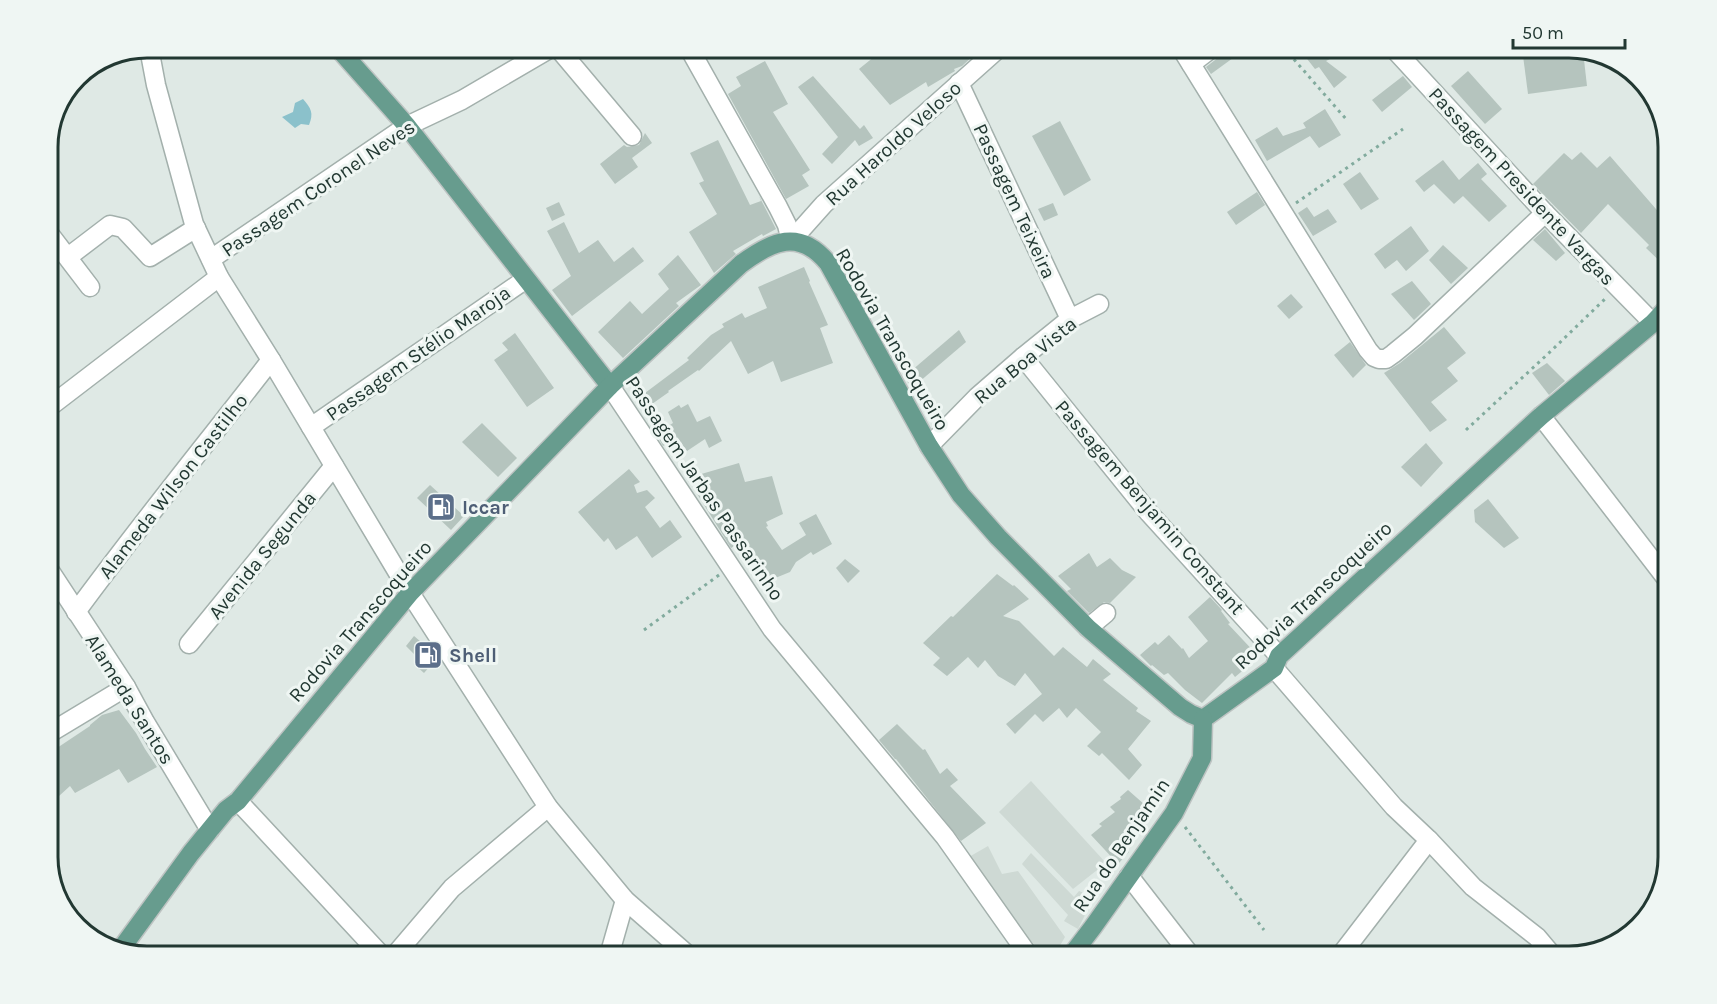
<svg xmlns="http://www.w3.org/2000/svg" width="1717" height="1004" viewBox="0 0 1717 1004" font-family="Karla,sans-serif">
<rect width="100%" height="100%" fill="#dfe9e5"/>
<!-- built -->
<g fill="#ced9d4">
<polygon points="1031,781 1106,863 1073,889 999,812"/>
<polygon points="988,846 1002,874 1018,871 1065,937 1054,956 1044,956 962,861"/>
<polygon points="1031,853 1074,897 1079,891 1094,897 1078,929 1064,921 1068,915 1022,864"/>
</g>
<!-- water -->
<path fill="#8bc1cb" d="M303 99C311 108 314 113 309 125L301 124 295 128 282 117 293 112 295 103Z"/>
<!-- building -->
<g fill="#b5c4be">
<polygon points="885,48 974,48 976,53 962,66 954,69 955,71 928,87 926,82 890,105 859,69"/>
<polygon points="1225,48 1233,58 1211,74 1206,67 1219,57"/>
<polygon points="1309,48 1311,50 1313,48 1322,48 1330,59 1326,61 1347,77 1334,88 1319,67 1315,69 1304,55"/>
<polygon points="1522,48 1570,48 1583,51 1587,86 1528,94"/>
<polygon points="765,61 788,104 773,112 810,170 802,175 809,186 786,199 728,94 741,86 736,77"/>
<polygon points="1468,71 1502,109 1485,124 1451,86"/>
<polygon points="813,76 860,129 864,125 873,138 859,146 855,140 832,164 822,154 838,137 798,87"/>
<polygon points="1403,76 1412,87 1382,112 1372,100"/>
<polygon points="1325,109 1341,135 1319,148 1310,136 1267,161 1255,140 1277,127 1283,136 1306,128 1303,123"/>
<polygon points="1060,121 1091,180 1064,196 1032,136"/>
<polygon points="645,133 652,143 632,158 638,167 615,184 600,164 624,145 627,147 639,145"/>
<polygon points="718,140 750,205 761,201 759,196 776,229 763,236 762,234 733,251 736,254 714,273 689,232 717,214 699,183 704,181 690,153"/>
<polygon points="1581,152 1597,168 1610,156 1669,224 1669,270 1646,248 1649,245 1608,204 1581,233 1533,184 1564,153 1572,160"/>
<polygon points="1443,160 1459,180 1478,163 1487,174 1481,179 1507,206 1489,222 1463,196 1454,204 1434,184 1424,192 1415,181"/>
<polygon points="1360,172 1379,199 1361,210 1343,184"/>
<polygon points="1257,192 1265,205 1236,225 1227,212"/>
<polygon points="559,202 565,215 552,221 546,208"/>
<polygon points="1053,203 1058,215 1044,221 1038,209"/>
<polygon points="1307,207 1314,217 1328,209 1337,222 1313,236 1298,213"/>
<polygon points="564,222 579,253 598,240 614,262 633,247 644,261 572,316 552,290 571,276 547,231"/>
<polygon points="1411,226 1429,251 1406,271 1397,260 1385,269 1374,254"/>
<polygon points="1545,229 1565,253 1556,261 1533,240"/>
<polygon points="1443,245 1468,268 1451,284 1429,260"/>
<polygon points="678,255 701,285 676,303 679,306 623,358 598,332 630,301 642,314 669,289 658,274"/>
<polygon points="804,267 810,281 809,282 828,325 820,328 833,363 781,382 773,361 748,374 731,341 699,371 698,370 668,391 669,392 652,404 645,393 689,360 687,358 711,335 724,327 722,324 742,313 745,318 767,308 758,287"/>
<polygon points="1412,281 1431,304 1414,320 1391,294"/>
<polygon points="1291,294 1303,307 1289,319 1277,306"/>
<polygon points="1444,327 1466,353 1447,368 1458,381 1431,402 1447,420 1430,432 1384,373 1400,363"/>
<polygon points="959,330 966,342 912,388 904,377"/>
<polygon points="515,333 554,388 527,407 494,360 508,350 502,343"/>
<polygon points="1350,342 1366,365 1353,378 1334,355"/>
<polygon points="1547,363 1565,381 1549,395 1532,373"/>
<polygon points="688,404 697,422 710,416 722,441 709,448 705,439 687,451 677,437 663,446 656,434 673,423 668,412 679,405 681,408"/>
<polygon points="482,423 517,458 498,477 462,442"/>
<polygon points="1426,443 1443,463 1421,487 1401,467"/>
<polygon points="739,463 745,482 772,476 783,514 766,522 768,526 766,527 782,550 806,535 799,523 816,514 832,544 813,555 811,552 796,562 790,572 763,583 753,571 756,568 739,543 731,548 696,492 691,477"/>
<polygon points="629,469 640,482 634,485 637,493 647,490 655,498 645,507 660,528 670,520 682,537 652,558 637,536 616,550 608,538 604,542 578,512"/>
<polygon points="430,485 464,516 451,530 417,498"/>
<polygon points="1488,499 1519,538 1504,548 1475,522 1474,510"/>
<polygon points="1089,553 1097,567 1110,558 1122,570 1136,577 1110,603 1104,602 1089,613 1067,591 1071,589 1058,576"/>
<polygon points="845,559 860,571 848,583 836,568"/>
<polygon points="997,574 1013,586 1014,585 1029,599 1003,616 1019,621 1054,656 1063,647 1087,667 1093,659 1111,674 1103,680 1138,708 1136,711 1151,721 1128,749 1142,765 1129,780 1102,753 1099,756 1087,746 1101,732 1076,708 1067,718 1059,708 1043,722 1035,714 1015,734 1006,724 1042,694 1025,673 1015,686 998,676 985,660 978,668 968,657 947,676 933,665 940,658 923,643 951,616 953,617"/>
<polygon points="1210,597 1222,610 1221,611 1230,623 1228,624 1259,657 1235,677 1232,673 1202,703 1185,690 1168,673 1164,675 1152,665 1151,666 1140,655 1155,642 1158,645 1169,635 1182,649 1183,648 1189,658 1208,641 1188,617"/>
<polygon points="414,636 428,648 430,645 438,657 424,673 415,665 419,659 406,646"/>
<polygon points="119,710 136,733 145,749 157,767 128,783 119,769 75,793 70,786 48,806 48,754 90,726 90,725 102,715"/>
<polygon points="897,724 923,750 925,749 940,774 947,768 958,780 950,786 986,823 961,841 896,759 895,759 879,740"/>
<polygon points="1128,790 1153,812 1139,829 1119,844 1129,852 1118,864 1091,835 1102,826 1099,824 1115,812 1110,807 1121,799 1120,797"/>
</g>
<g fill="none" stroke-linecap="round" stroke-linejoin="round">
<!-- minor casing -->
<g stroke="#a3b0ac" stroke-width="21">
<g id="minor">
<polyline points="149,48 156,85 194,224 219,277 271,360 410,593 548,807 625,900 689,956"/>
<polyline points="558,48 632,136"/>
<polyline points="689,48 778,207 787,225 791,241"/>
<polyline points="1181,48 1368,350 1374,357 1379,359 1386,359 1393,354 1415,336 1545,213"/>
<polyline points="1393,48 1545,213 1653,323"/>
<polyline points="1191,64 1212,48"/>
<polyline points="959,83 1070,319"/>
<polyline points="48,232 90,287"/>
<polyline points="791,241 824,204 999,48"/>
<polyline points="68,257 110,225 123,228 150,257 196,228"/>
<polyline points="211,259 407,126 462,100 551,48"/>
<polyline points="1023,357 1149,513 1279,656"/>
<polyline points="610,386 772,629 945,837 1029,956"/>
<polyline points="48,408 219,277"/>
<polyline points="1541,416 1669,582"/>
<polyline points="311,427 526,279"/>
<polyline points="929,446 977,397 1023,357 1070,319 1099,304"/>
<polyline points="48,568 126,687 145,722 210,830"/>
<path d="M76 612C139 526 206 444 271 360"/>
<polyline points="1088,628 1106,613"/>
<polyline points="189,644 334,466"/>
<polyline points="1274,668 1394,807 1429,840 1473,887 1537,937 1553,956"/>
<polyline points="48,734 126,687"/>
<polyline points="238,801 382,956"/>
<polyline points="1129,876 1191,956"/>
<polyline points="394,956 452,888 548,807"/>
<polyline points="609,956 625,900"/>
<polyline points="1340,956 1429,840"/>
</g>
</g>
<!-- major casing -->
<g stroke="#bdc3c2" stroke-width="21">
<g id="major">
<polyline points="338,48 407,126 610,386"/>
<polyline points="1203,719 1274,668 1279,656 1541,416 1653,323 1669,306"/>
<path d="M121 949 191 853 226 810 238 801 410 593 610 386 741 264C772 241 799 228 828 263L929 446 961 495 998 537 1088 628 1180 707 1191 714 1203 719"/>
<polyline points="1071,956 1093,927 1174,813 1202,758 1203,719"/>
</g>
</g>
<!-- path -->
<g stroke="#82ab9e" stroke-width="3" stroke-dasharray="3 4.5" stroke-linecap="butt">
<polyline points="1284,48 1346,119"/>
<polyline points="1296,203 1403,129"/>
<polyline points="1466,430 1551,351 1607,297"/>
<polyline points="644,630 719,575"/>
<polyline points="1185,827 1264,930"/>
</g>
<!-- minor -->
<use href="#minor" stroke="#fff" stroke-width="18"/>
<!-- major -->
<use href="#major" stroke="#679c8e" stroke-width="18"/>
</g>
<!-- icons -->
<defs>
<g id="fuel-square" transform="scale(1.5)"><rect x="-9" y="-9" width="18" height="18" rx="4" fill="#5c6f8a" stroke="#eff6f3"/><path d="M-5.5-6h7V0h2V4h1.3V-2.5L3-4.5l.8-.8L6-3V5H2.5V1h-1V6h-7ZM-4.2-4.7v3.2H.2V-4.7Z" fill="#fff"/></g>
</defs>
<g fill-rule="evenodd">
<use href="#fuel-square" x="441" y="507"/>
<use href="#fuel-square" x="428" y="655"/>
</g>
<g text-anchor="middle" stroke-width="6" stroke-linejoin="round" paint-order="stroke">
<!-- street labels -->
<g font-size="20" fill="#223832" stroke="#eff6f3">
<text transform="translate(893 143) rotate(-42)" y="7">Rua Haroldo Veloso</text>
<text transform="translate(1522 186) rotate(47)" y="7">Passagem Presidente Vargas</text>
<text transform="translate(318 188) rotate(-34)" y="7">Passagem Coronel Neves</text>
<text transform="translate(1015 201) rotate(65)" y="7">Passagem Teixeira</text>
<text transform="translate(893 339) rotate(60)" y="7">Rodovia Transcoqueiro</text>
<text transform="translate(418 353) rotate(-35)" y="7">Passagem Stélio Maroja</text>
<text transform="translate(1025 360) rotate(-39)" y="7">Rua Boa Vista</text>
<text transform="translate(173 486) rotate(-52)" y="7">Alameda Wilson Castilho</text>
<text transform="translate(705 488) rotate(56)" y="7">Passagem Jarbas Passarinho</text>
<text transform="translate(1150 507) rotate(49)" y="7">Passagem Benjamin Constant</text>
<text transform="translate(262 555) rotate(-51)" y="7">Avenida Segunda</text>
<text transform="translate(1313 595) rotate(-43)" y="7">Rodovia Transcoqueiro</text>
<text transform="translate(360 621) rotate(-49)" y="7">Rodovia Transcoqueiro</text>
<text transform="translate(130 699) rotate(58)" y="7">Alameda Santos</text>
<text transform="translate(1121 845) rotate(-56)" y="7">Rua do Benjamin</text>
</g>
<!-- service labels -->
<g font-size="20" font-weight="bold" fill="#4e5e75" stroke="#eff6f3" text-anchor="start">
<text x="462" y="514">Iccar</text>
<text x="449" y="662">Shell</text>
</g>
</g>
<!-- crop -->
<path d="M0 0H1717V1004H0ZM147 58H1569A89 89 0 0 1 1658 147V857A89 89 0 0 1 1569 946H147A89 89 0 0 1 58 857V147A89 89 0 0 1 147 58Z" fill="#eff6f3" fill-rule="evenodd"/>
<path fill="none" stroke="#223832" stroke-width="3" d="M147 58H1569A89 89 0 0 1 1658 147V857A89 89 0 0 1 1569 946H147A89 89 0 0 1 58 857V147A89 89 0 0 1 147 58Z"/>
<!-- scale -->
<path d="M1513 39v9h112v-9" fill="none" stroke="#223832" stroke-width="3"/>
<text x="1522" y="39" font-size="18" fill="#223832" stroke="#eff6f3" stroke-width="4.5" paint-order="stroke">50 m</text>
</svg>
